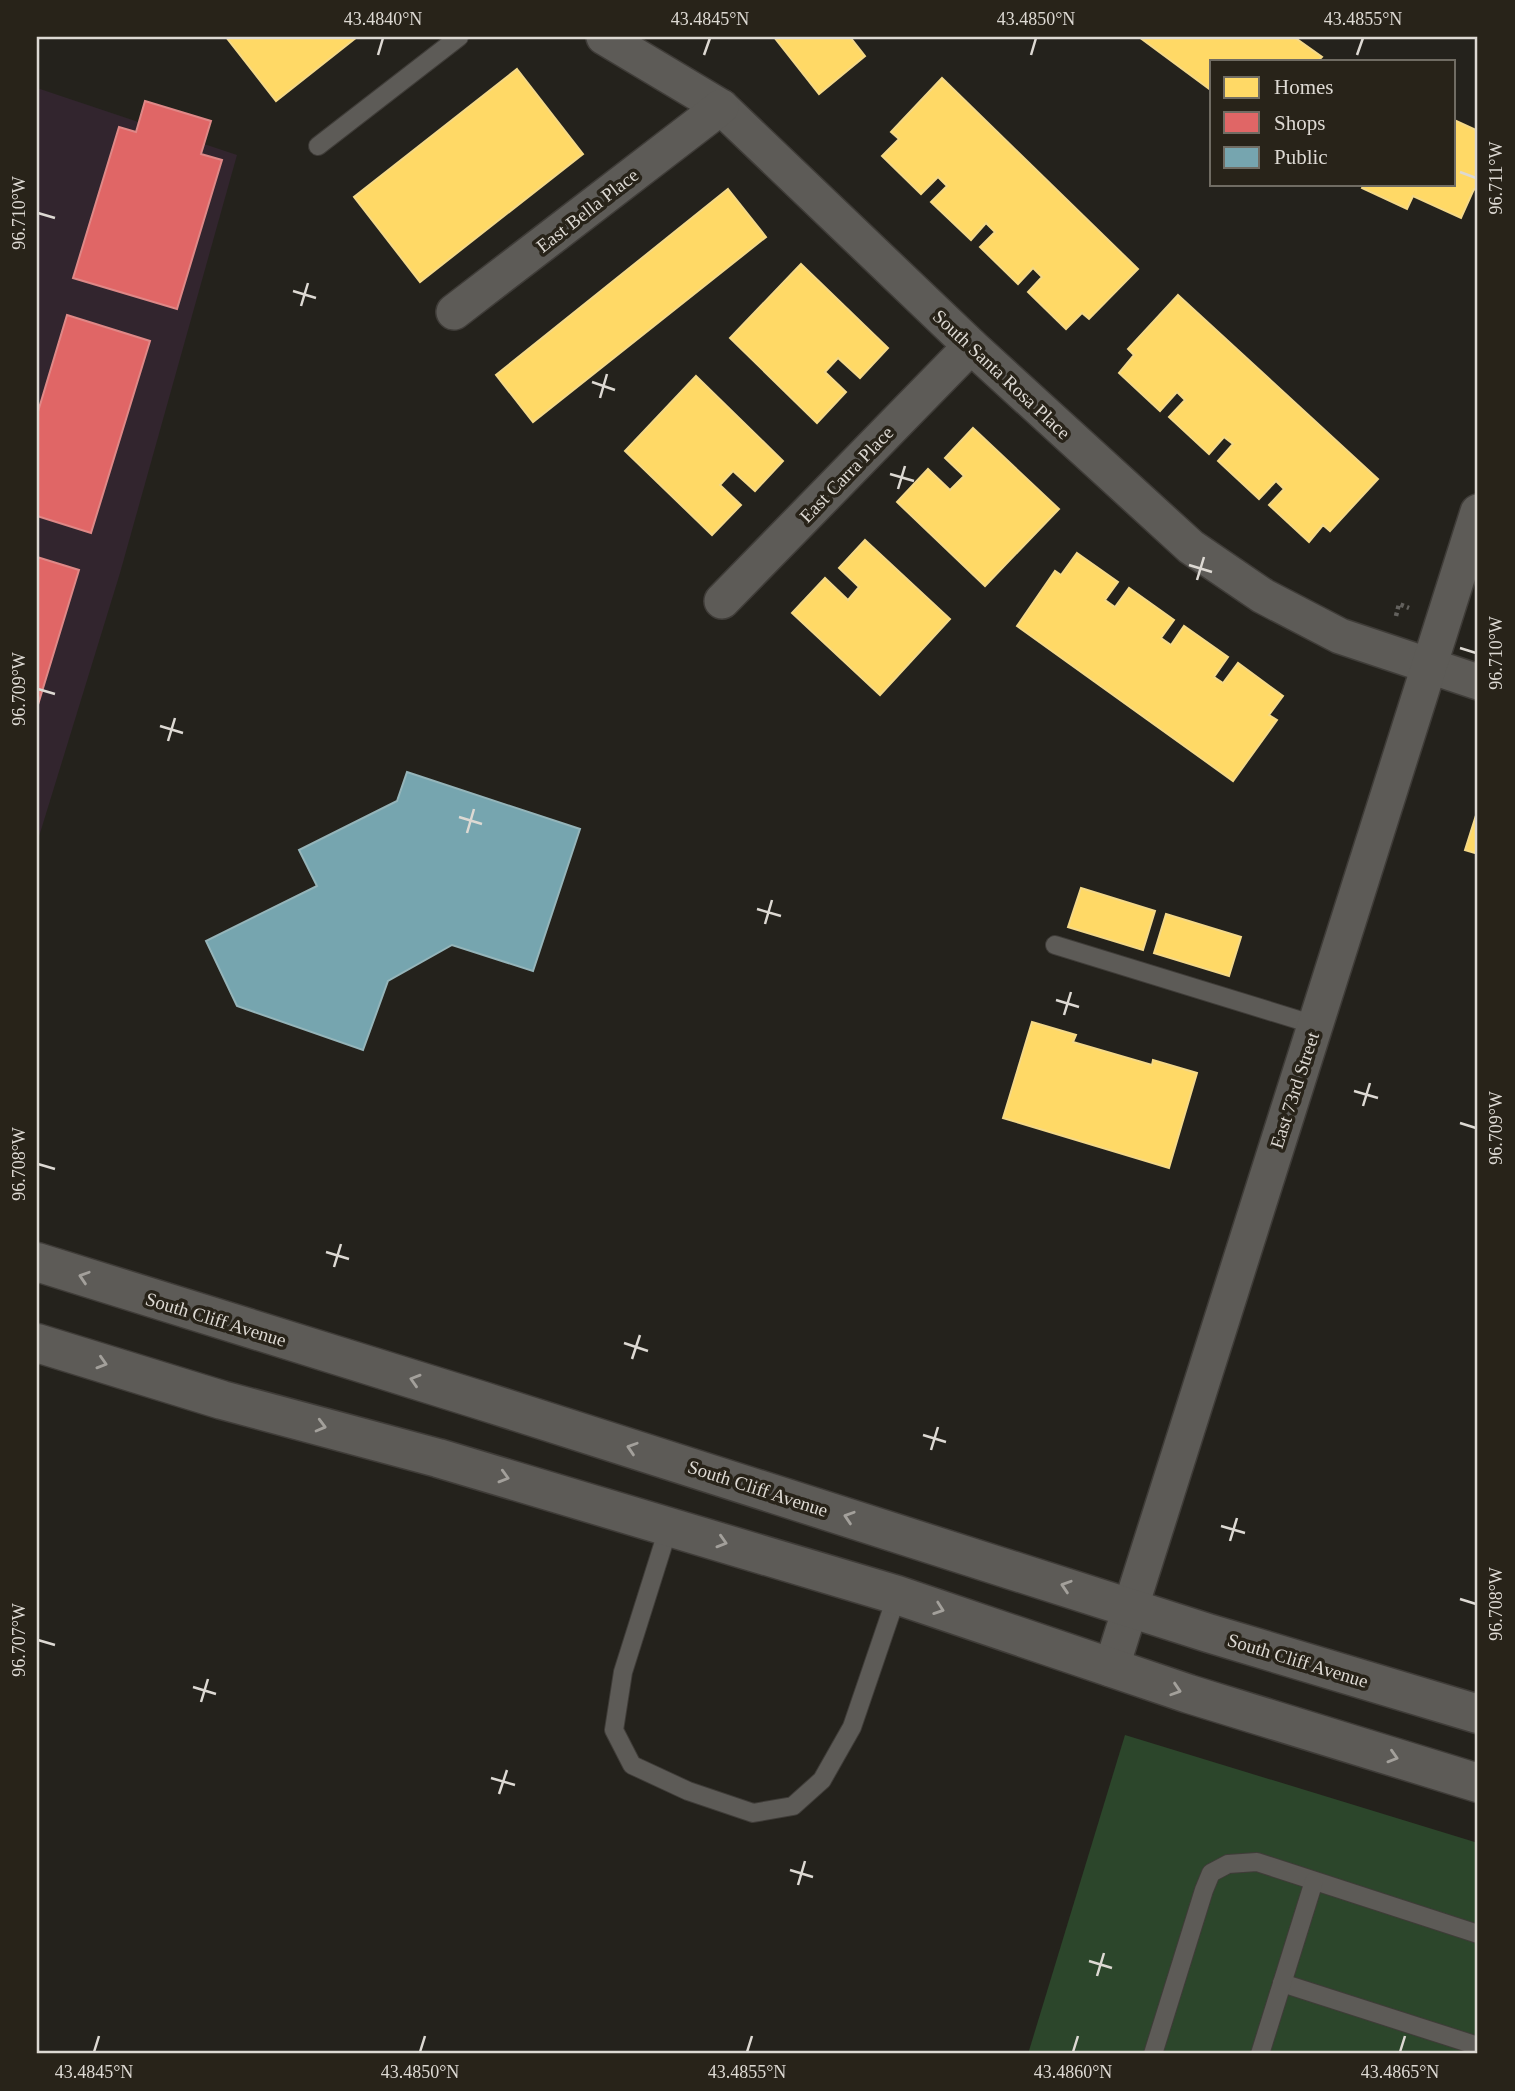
<svg xmlns="http://www.w3.org/2000/svg" width="1515" height="2091" viewBox="0 0 1515 2091" font-family="'Times New Roman',serif">
<rect width="100%" height="100%" fill="#24221c"/>
<!-- commercial -->
<polygon fill="#32252e" points="37,88 237,155 120,573 37,843"/>
<!-- green -->
<polygon fill="#2c462b" points="1125,1735 1478,1843 1478,2054 1028,2054"/>
<!-- homes -->
<g fill="#ffd966" stroke="#f5d987" stroke-width="2">
<polygon points="226,37 357,37 276,101"/>
<polygon points="774,37 850,37 865,56 819,94"/>
<polygon points="1139,37 1294,37 1322,57 1318,61 1212,61 1212,91"/>
<polygon points="517,69 583,154 420,282 354,197"/>
<polygon points="942,78 1138,269 1089,319 1082,313 1066,329 1028,292 1042,277 1033,268 1018,284 980,247 995,232 986,223 971,240 931,202 947,186 938,177 921,194 882,156 899,139 891,132"/>
<polygon points="1454,120 1478,131 1478,191 1474,189 1461,218 1413,196 1407,209 1362,188 1364,184 1454,184"/>
<polygon points="728,189 766,237 533,422 496,375"/>
<polygon points="801,264 888,348 860,378 838,358 825,372 846,392 817,423 730,338"/>
<polygon points="1178,295 1378,479 1330,531 1323,525 1309,542 1269,505 1284,489 1276,481 1259,499 1218,461 1233,444 1224,437 1209,454 1169,417 1185,400 1177,392 1160,411 1119,373 1134,355 1128,349"/>
<polygon points="696,376 783,461 755,491 733,471 720,485 741,505 712,535 625,451"/>
<polygon points="973,428 1059,509 985,586 897,502 928,469 950,490 964,476 945,458"/>
<polygon points="865,540 950,619 880,695 792,613 825,578 848,600 859,587 839,568"/>
<polygon points="1077,553 1118,582 1105,600 1115,607 1129,588 1174,620 1161,638 1171,645 1184,626 1228,657 1214,677 1223,683 1238,663 1283,696 1269,715 1277,720 1233,781 1017,626 1055,571 1061,575"/>
<polygon points="1478,809 1478,854 1465,850"/>
<polygon points="1081,888 1155,911 1143,950 1068,927"/>
<polygon points="1166,914 1241,937 1229,976 1154,953"/>
<polygon points="1032,1022 1076,1035 1073,1042 1152,1065 1153,1060 1197,1073 1169,1168 1003,1118"/>
</g>
<!-- shops -->
<g fill="#e06666" stroke="#df8887" stroke-width="2">
<polygon points="145,101 211,121 201,154 222,160 177,309 73,278 119,127 136,132"/>
<polygon points="67,315 150,341 91,533 37,516 37,415"/>
<polygon points="37,557 79,570 37,708"/>
</g>
<!-- public -->
<polygon fill="#76a5af" stroke="#95b5ba" stroke-width="2" points="407,772 580,829 533,971 452,945 388,981 363,1050 237,1006 206,941 317,886 299,850 397,801"/>
<g fill="none" stroke-linecap="round" stroke-linejoin="round">
<!-- lane casing -->
<g stroke="#3f3c38" stroke-width="20">
<g id="lane">
<polyline points="318,146 459,37"/>
<polyline points="1055,945 1315,1025"/>
<polyline points="669,1526 623,1672 614,1730 632,1765 688,1791 753,1813 793,1806 822,1780 852,1727 897,1595"/>
<polyline points="1282,1983 1478,2046"/>
<polyline points="1153,2054 1204,1890 1211,1873 1228,1864 1257,1862 1478,1934"/>
<polyline points="1260,2054 1314,1881"/>
</g>
</g>
<!-- street casing -->
<g stroke="#3f3c38" stroke-width="38">
<g id="street">
<polyline points="604,37 721,107 971,346 1191,547 1263,596 1340,636 1478,682"/>
<polyline points="454,312 721,107"/>
<polyline points="722,601 971,346"/>
<polyline points="1111,1669 1478,512"/>
</g>
</g>
<!-- secondary casing -->
<g stroke="#3f3c38" stroke-width="41">
<g id="secondary">
<polyline points="37,1262 483,1401 1208,1633 1478,1714"/>
<polyline points="37,1343 222,1400 438,1458 897,1595 1189,1694 1478,1783"/>
</g>
</g>
<!-- path -->
<polyline stroke="#63615d" stroke-width="4.5" stroke-dasharray="3.5 3.5" stroke-linecap="butt" points="1396,616 1399,604 1409,608"/>
<!-- lane -->
<use href="#lane" stroke="#5d5b57" stroke-width="18"/>
<!-- street -->
<use href="#street" stroke="#5d5b57" stroke-width="35"/>
<!-- secondary -->
<use href="#secondary" stroke="#5d5b57" stroke-width="38"/>
</g>
<!-- one-way arrows -->
<defs><path id="oneway-chevron" d="M-2-3.5L2.5 0L-2 3.5" fill="none" stroke-width="1.6" stroke-linecap="round" stroke-linejoin="round" transform="scale(1.75)"/></defs>
<g stroke="#a3a09b">
<use href="#oneway-chevron" transform="translate(84 1277) rotate(-162)"/>
<use href="#oneway-chevron" transform="translate(102 1363) rotate(17)"/>
<use href="#oneway-chevron" transform="translate(415 1380) rotate(-163)"/>
<use href="#oneway-chevron" transform="translate(321 1426) rotate(15)"/>
<use href="#oneway-chevron" transform="translate(632 1448) rotate(-162)"/>
<use href="#oneway-chevron" transform="translate(504 1477) rotate(16)"/>
<use href="#oneway-chevron" transform="translate(849 1517) rotate(-162)"/>
<use href="#oneway-chevron" transform="translate(722 1542) rotate(17)"/>
<use href="#oneway-chevron" transform="translate(1066 1586) rotate(-162)"/>
<use href="#oneway-chevron" transform="translate(939 1609) rotate(19)"/>
<use href="#oneway-chevron" transform="translate(1176 1690) rotate(18)"/>
<use href="#oneway-chevron" transform="translate(1393 1757) rotate(17)"/>
</g>
<!-- ticks -->
<path fill="none" stroke="#ddd9d3" stroke-width="2.5" d="M378 55 383 38M704 55 710 38M1031 55 1036 38M1357 55 1363 38M1460 172 1476 178M38 213 55 218M293 291 316 298M301 306 308 283M592 382 615 390M600 398 607 374M890 474 914 481M898 489 905 466M1189 565 1212 572M1197 580 1204 557M1460 648 1476 653M38 689 55 694M160 726 183 733M168 741 175 718M459 817 482 824M467 833 474 809M757 909 781 916M765 924 772 900M1056 1000 1079 1007M1064 1015 1071 992M1354 1091 1378 1098M1363 1106 1370 1083M1460 1123 1476 1128M38 1164 55 1169M326 1252 349 1259M334 1267 341 1244M624 1343 648 1351M632 1359 640 1335M923 1435 946 1442M931 1450 938 1427M1221 1526 1245 1533M1230 1541 1237 1518M1460 1599 1476 1604M38 1640 55 1645M193 1687 216 1694M201 1702 208 1679M491 1778 515 1785M499 1794 507 1770M790 1870 813 1877M798 1885 805 1861M1089 1961 1112 1968M1097 1976 1104 1953M94 2052 99 2036M420 2052 425 2036M747 2052 752 2036M1073 2052 1078 2036M1400 2052 1405 2036"/>
<g text-anchor="middle" stroke-width="7" stroke-linejoin="round" paint-order="stroke">
<!-- street labels -->
<g font-size="19" fill="#ddd9d3" stroke="#282319">
<text transform="translate(587 210) rotate(-38)" y="7">East Bella Place</text>
<text transform="translate(1002 374) rotate(43)" y="7">South Santa Rosa Place</text>
<text transform="translate(846 474) rotate(-46)" y="7">East Carra Place</text>
<text transform="translate(1294 1090) rotate(-72)" y="7">East 73rd Street</text>
<text transform="translate(216 1319) rotate(17)" y="7">South Cliff Avenue</text>
<text transform="translate(758 1488) rotate(18)" y="7">South Cliff Avenue</text>
<text transform="translate(1298 1660) rotate(17)" y="7">South Cliff Avenue</text>
</g>
</g>
<!-- border -->
<rect width="1515" height="2091" fill="none" stroke="#282319" stroke-width="77"/>
<!-- legend -->
<rect x="1210" y="60" width="245" height="126" fill="#282319" stroke="#706c63" stroke-width="2"/>
<rect x="1224" y="77" width="35" height="21" fill="#ffd966" stroke="#706c63" stroke-width="2"/>
<text x="1274" y="94" font-size="21" fill="#ddd9d3">Homes</text>
<rect x="1224" y="112" width="35" height="21" fill="#e06666" stroke="#706c63" stroke-width="2"/>
<text x="1274" y="130" font-size="21" fill="#ddd9d3">Shops</text>
<rect x="1224" y="147" width="35" height="21" fill="#76a5af" stroke="#706c63" stroke-width="2"/>
<text x="1274" y="164" font-size="21" fill="#ddd9d3">Public</text>
<rect x="38" y="38" width="1438" height="2014" fill="none" stroke="#ddd9d3" stroke-width="2.5"/>
<g font-size="18" text-anchor="middle" fill="#ddd9d3">
<text x="383" y="25">43.4840°N</text>
<text x="710" y="25">43.4845°N</text>
<text x="1036" y="25">43.4850°N</text>
<text x="1363" y="25">43.4855°N</text>
<text transform="translate(1496 178) rotate(-90)" y="6">96.711°W</text>
<text transform="translate(19 213) rotate(-90)" y="6">96.710°W</text>
<text transform="translate(1496 653) rotate(-90)" y="6">96.710°W</text>
<text transform="translate(19 689) rotate(-90)" y="6">96.709°W</text>
<text transform="translate(1496 1128) rotate(-90)" y="6">96.709°W</text>
<text transform="translate(19 1164) rotate(-90)" y="6">96.708°W</text>
<text transform="translate(1496 1604) rotate(-90)" y="6">96.708°W</text>
<text transform="translate(19 1640) rotate(-90)" y="6">96.707°W</text>
<text x="94" y="2078">43.4845°N</text>
<text x="420" y="2078">43.4850°N</text>
<text x="747" y="2078">43.4855°N</text>
<text x="1073" y="2078">43.4860°N</text>
<text x="1400" y="2078">43.4865°N</text>
</g>
</svg>
